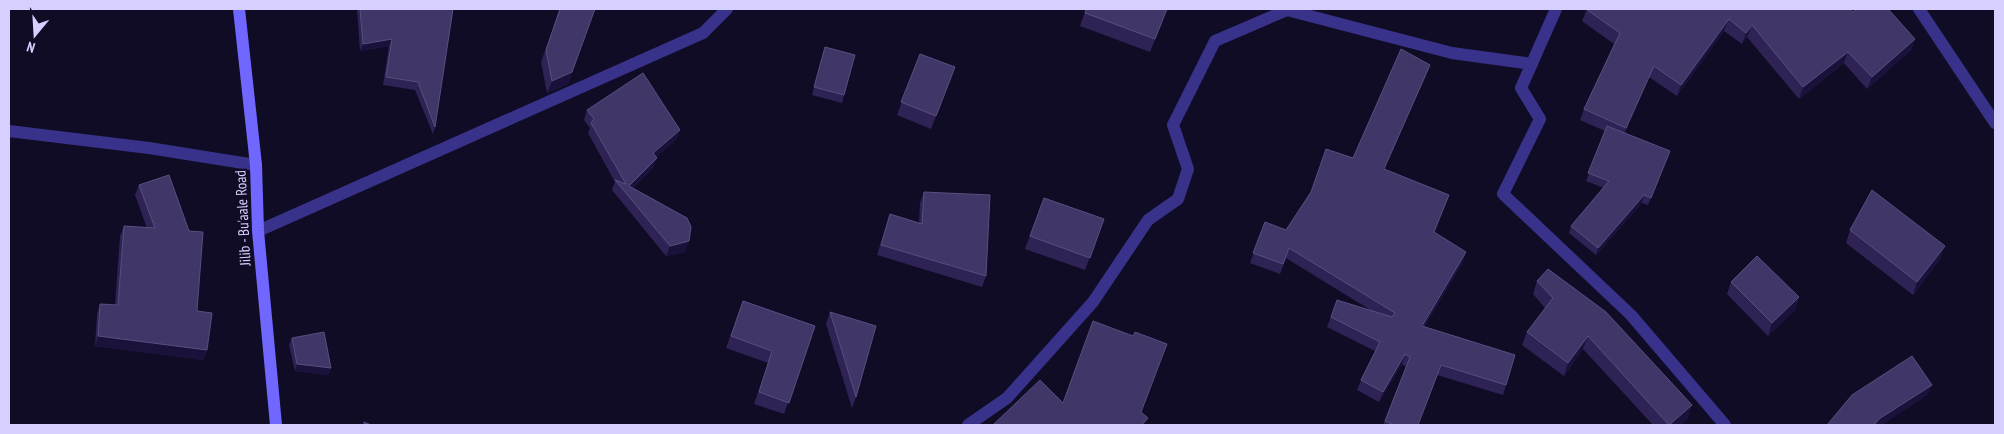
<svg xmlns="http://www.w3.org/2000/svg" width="2004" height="434" viewBox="0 0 2004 434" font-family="'PT Sans Narrow',sans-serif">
<rect width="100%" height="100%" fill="#110c26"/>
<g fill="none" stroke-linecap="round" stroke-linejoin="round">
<!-- street -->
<g stroke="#38328a" stroke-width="12">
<polyline points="1556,9 1521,88 1540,119 1503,194 1631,315 1725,425"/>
<polyline points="1919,9 1995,123"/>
<polyline points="9,131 149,148 256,165"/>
<polyline points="258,231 703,33 727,9"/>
<polyline points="968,425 1007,398 1093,302 1148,220 1178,199 1188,169 1173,125 1215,41 1287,10 1452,53 1532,64"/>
</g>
<!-- secondary -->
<polyline stroke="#7067ff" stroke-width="12" points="239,9 256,165 258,231 276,425"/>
</g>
<!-- wall -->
<g fill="#2f2356">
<polygon points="357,9 453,9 435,127 433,134 415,90 383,85 389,46 360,51"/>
<polygon points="560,9 572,72 568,84 547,93 541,62"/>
<polygon points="1086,9 1167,9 1150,52 1080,26"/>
<polygon points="1587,9 1833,10 1853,12 1915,39 1911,50 1867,89 1844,63 1799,99 1747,37 1742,44 1724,31 1677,96 1649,77 1625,133 1670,151 1648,205 1642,203 1596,255 1569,233 1571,226 1604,188 1586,181 1605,131 1580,120 1584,109 1614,44 1582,21"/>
<polygon points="825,47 844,95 842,103 812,95"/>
<polygon points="920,54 955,67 931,129 897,115"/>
<polygon points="1426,75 1384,169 1434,232 1463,262 1424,327 1506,385 1503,395 1437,375 1418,425 1383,425 1406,367 1402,364 1379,402 1357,390 1361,380 1375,351 1327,327 1337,300 1372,311 1286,258 1280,274 1250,263 1265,222 1286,230 1353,158"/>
<polygon points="587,110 676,140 656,157 653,168 633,188 685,252 666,256 612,190 615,182 588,133 590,128 584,120"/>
<polygon points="139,185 197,311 207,350 203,360 95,346 97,314 100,304 115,305 120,236 124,226 147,228 135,195"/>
<polygon points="924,192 986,276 982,287 877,255 890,214 919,223 920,203"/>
<polygon points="1044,198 1104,219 1085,270 1025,249"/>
<polygon points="1850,230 1940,259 1913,295 1846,243"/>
<polygon points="1537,281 1688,418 1680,425 1653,425 1583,349 1564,376 1522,345 1527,332 1545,308 1533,294"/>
<polygon points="1731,282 1799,297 1795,310 1768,336 1727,294"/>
<polygon points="743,301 815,326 784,414 754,404 768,363 726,348"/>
<polygon points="830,312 856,397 852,408 826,324"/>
<polygon points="292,338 331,368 328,375 295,371 289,345"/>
</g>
<!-- shaded-wall -->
<g fill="#1b123b">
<polygon points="1729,19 1724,31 1677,96 1681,85"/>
<polygon points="1752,25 1747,37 1742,44 1746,33"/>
<polygon points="392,39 389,46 360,51 363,44"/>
<polygon points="1915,39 1911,50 1867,89 1872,77"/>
<polygon points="1848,52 1844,63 1799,99 1803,87"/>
<polygon points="1430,65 1426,75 1380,179 1384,169"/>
<polygon points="1654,66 1649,77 1622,139 1626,128"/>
<polygon points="572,72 568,84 547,93 552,81"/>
<polygon points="680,130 676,140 649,163 653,153"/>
<polygon points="657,158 653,168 627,194 629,186"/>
<polygon points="1644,195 1642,203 1596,255 1598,248"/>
<polygon points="689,241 685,252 666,256 670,246"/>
<polygon points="1945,246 1940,259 1913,295 1917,282"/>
<polygon points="1466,252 1463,262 1418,336 1422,326"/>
<polygon points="1799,297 1795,310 1768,336 1772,323"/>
<polygon points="98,336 207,350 203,360 95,346"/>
<polygon points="1588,336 1583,349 1564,376 1568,363"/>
<polygon points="1405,354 1402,364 1379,402 1383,392"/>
<polygon points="297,364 331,368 328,375 295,371"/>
<polygon points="1932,385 1928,395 1882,425 1874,425 1879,419"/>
<polygon points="1692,405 1688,418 1680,425 1670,425"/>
</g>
<!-- building -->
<g fill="#413668" stroke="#584e80">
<polygon points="360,9 453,9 435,127 418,82 386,77 392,39 363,44"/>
<polygon points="560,9 595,9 572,72 552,81 546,50"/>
<polygon points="1086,9 1167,9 1155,39 1085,13"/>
<polygon points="1586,9 1832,9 1833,10 1834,9 1850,9 1853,12 1857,9 1888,9 1915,39 1872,77 1848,52 1803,87 1752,25 1746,33 1729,19 1681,85 1654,66 1626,128 1584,109 1620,33"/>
<polygon points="825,47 855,55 844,95 814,87"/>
<polygon points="1401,49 1430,65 1384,169 1449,195 1434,232 1466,252 1422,326 1515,355 1506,385 1441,365 1418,425 1395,425 1385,421 1410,357 1405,354 1383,392 1361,380 1380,342 1331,317 1337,300 1392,317 1395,313 1289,248 1283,264 1253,253 1265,222 1286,230 1311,192 1326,149 1353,158"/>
<polygon points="920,54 955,67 936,116 901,102"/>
<polygon points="643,73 680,130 653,153 657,158 629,186 687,218 691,227 689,241 670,246 615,180 626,184 591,123 594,119 587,110"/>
<polygon points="1607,126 1670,151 1651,198 1644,195 1598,248 1571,226 1609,181 1588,173"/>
<polygon points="169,175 189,231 203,232 197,311 212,313 207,350 98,336 100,304 118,305 124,226 155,228 139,185"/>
<polygon points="1872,190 1945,246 1917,282 1850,230"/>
<polygon points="924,192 990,195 986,276 881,245 890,214 922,224"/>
<polygon points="1044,198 1104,219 1090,258 1030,236"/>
<polygon points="1757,256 1799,297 1772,323 1731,282"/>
<polygon points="1548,269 1606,312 1692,405 1669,425 1588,336 1568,363 1527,332 1553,298 1537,281"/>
<polygon points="743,301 815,326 789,403 759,392 772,351 731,336"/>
<polygon points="830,312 876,326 856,397"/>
<polygon points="1093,321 1133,336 1135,332 1167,344 1141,412 1148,418 1142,425 993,425 1040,380 1063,403"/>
<polygon points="324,332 331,368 297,364 292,338"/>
<polygon points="1912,356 1932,385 1879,419 1874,425 1827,425 1852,395"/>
<polygon points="364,422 371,425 364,425"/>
</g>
<g text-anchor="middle" stroke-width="4.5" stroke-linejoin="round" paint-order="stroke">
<!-- street labels -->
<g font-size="15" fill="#d7d0ff" stroke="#110c26">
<text transform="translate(243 218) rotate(-93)" y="5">Jilib - Bu'aale Road</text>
</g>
</g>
<!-- border -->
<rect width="2004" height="434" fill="none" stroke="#d7d0ff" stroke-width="20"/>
<!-- north arrow -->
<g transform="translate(35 35) rotate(198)" stroke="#110c26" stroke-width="4" paint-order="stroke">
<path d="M0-4L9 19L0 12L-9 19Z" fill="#d7d0ff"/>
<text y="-8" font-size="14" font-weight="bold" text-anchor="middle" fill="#d7d0ff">N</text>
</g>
</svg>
